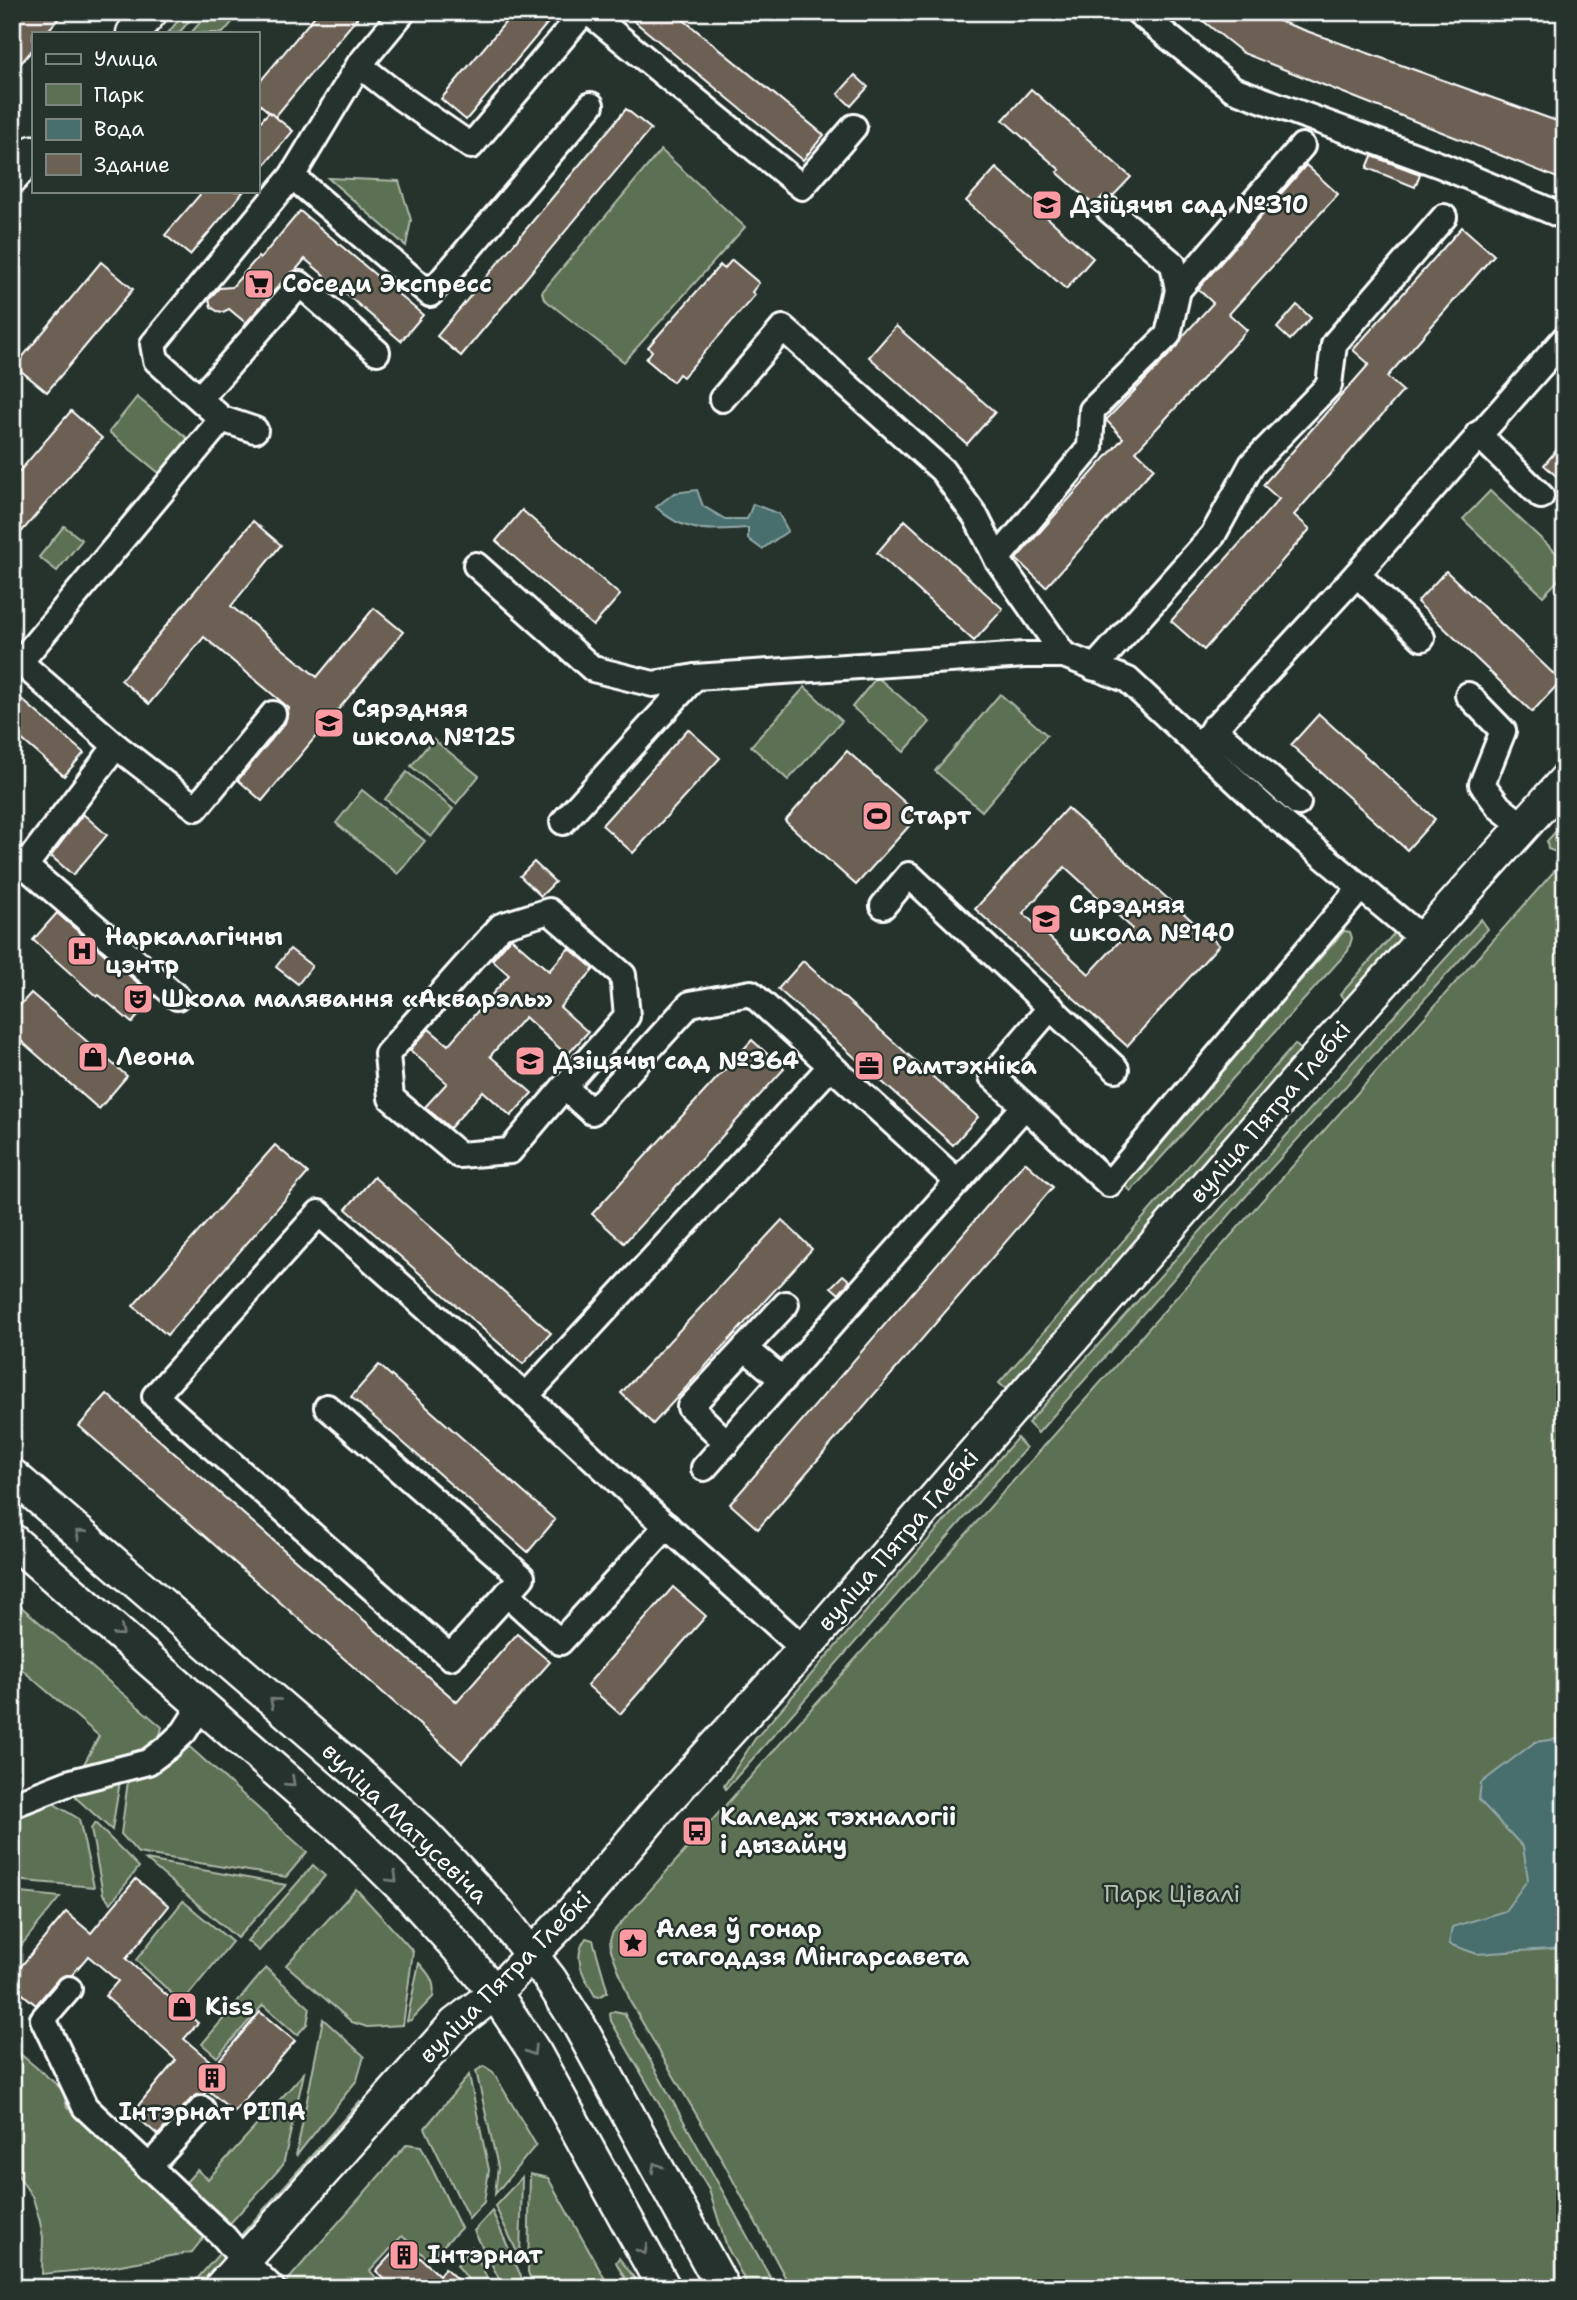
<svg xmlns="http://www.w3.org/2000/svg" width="1577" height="2300" viewBox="0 0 1577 2300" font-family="'Shantell Sans',sans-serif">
<rect width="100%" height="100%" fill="#26332d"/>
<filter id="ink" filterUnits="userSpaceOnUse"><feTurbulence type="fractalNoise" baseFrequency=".0143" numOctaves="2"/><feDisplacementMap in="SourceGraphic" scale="14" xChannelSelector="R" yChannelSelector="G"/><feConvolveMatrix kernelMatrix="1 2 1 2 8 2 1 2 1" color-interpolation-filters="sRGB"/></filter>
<g filter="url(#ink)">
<!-- green -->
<g fill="#5c7053" stroke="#aeb8a9" stroke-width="2">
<polygon points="185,12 197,12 179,33 168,33"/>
<polygon points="209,12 241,12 223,33 191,33"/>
<polygon points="661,150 745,227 624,362 544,299 542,292"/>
<polygon points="328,178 399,181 411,220 406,246"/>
<polygon points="137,397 192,442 164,477 109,432"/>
<polygon points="1490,491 1565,561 1565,573 1543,596 1463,519"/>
<polygon points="64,526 82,540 57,571 39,557"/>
<polygon points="877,677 930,722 904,752 852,707"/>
<polygon points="805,687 842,721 788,780 751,746"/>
<polygon points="1000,694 1047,735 982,811 935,771"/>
<polygon points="433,739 479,776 456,804 411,766"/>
<polygon points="407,772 453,809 431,837 385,799"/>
<polygon points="362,790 425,841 398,874 336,823"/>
<polygon points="1565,821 1565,842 1556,852 1548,849 1547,841"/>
<polygon points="1565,859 1565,2288 791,2288 713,2143 631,2003 611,1950 610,1940 613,1932"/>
<polygon points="1481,919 1488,929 1248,1194 1038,1433 1028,1423"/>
<polygon points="1397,930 1400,944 1353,1006 1340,995"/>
<polygon points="1344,931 1350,932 1352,938 1348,951 1131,1191 1122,1183"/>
<polygon points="1295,1044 1306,1055 1010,1393 999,1383"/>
<polygon points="1017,1438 1026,1448 726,1789 724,1786 755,1739"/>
<polygon points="12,1599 162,1727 159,1739 137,1756 91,1769 84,1764 99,1736 12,1661"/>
<polygon points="183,1741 307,1852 286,1877 138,1853 121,1834 129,1773"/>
<polygon points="120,1781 112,1830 76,1798 78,1789"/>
<polygon points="49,1801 79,1819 94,1887 12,1880 12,1815"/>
<polygon points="95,1823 139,1867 111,1903 103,1894 91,1829"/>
<polygon points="146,1860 286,1885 237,1938"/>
<polygon points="313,1865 325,1876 259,1951 247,1941"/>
<polygon points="356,1889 413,1951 403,2025 367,2027 352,2022 286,1965"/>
<polygon points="12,1892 60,1897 12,1957"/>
<polygon points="183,1901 232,1942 182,2003 136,1960"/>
<path d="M586 1938 593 1940 607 1989V1992L599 1997 595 1996C584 1977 571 1958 586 1938Z"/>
<path d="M419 1963C429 1974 436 1982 433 1997L411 2020 407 2021Z"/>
<polygon points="266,1968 310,2008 307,2024 297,2035 263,2005 217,2057 202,2044"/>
<polygon points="614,2011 624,2013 776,2288 749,2288 727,2247 709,2190 611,2021 610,2014"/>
<polygon points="323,2019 364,2056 357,2080 296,2156"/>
<polygon points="12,2047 63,2090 67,2107 204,2237 192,2252 104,2268 42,2274 43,2237 40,2222 33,2198 12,2166"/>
<polygon points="484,2066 493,2072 536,2145 495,2194 498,2167 476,2071"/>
<polygon points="304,2073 283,2165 223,2231 179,2190 197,2170 208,2179"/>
<polygon points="469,2075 489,2170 484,2202 469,2219 425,2128"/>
<polygon points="360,2101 329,2143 246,2239 242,2234"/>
<polygon points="407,2144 421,2146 461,2228 429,2260 402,2236 370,2271 385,2288 281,2288"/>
<polygon points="530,2174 548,2178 610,2288 534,2288 528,2272"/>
<polygon points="522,2177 520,2258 495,2206"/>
<polygon points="492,2211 521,2276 522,2288 504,2288 474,2231"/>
<polygon points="225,2247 228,2259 206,2288 189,2288"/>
<polygon points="472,2247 492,2288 475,2288 457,2265"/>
<polygon points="619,2258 642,2288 630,2288 616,2262"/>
</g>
<!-- water -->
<g fill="#496e6e" stroke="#92a8a8" stroke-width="2">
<path d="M697 490 703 506 725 519H747L753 504 779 514 788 531 762 549 748 539V528C710 530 685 535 656 507L674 493Z"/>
<polygon points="1565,1738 1565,1948 1477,1954 1449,1944 1452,1927 1505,1911 1528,1879 1523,1847 1479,1800 1481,1783 1535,1742"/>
</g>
<!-- building -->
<g fill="#6c6155" stroke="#fff" stroke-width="2" fill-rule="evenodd">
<polygon points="12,12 64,12 46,33 33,33 33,49 12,74"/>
<polygon points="318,12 362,12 275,117 257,102 257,85"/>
<polygon points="514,12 557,12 466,120 441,99"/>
<polygon points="623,12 674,12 824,135 803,160"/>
<polygon points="1192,12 1260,12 1265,16 1565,124 1565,181 1243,53"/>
<polygon points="855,75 868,87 851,106 838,94"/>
<polygon points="1031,89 1131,177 1113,196 1103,196 1095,206 1057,172 1060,170 1003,120"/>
<polygon points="626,109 651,129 461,356 437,336"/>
<polygon points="269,112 293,131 257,174 257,125"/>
<polygon points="1372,156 1420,174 1415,187 1367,168"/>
<polygon points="1306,165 1338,194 1229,314 1247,330 1136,451 1154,468 1046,587 1016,559 1123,438 1106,420 1178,346 1183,336 1213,303 1198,289"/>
<polygon points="996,168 1042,208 1040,211 1093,258 1066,289 966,201"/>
<polygon points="203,191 244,191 190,255 165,235"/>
<polygon points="300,211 423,315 401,341 305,259 296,270 289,274 246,323 229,309 223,312 217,311 211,307 209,299 219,288 232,287 258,257 260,259"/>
<polygon points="1462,227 1494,255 1387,377 1403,391 1294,515 1310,529 1204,650 1171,621 1279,499 1263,485 1369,364 1353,350"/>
<polygon points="732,260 759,283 752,292 755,295 683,377 679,374 673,382 646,359 652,351 648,347 720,265 724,269"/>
<polygon points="101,262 133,289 47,392 15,366"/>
<polygon points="1297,305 1311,318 1290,340 1277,328"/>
<polygon points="896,326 995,412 967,444 869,357"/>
<polygon points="71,411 102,438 12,543 12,480"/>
<polygon points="1565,440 1565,484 1544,465"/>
<polygon points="522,510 620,595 593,626 496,541"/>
<polygon points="905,520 1003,609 974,641 877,553"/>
<polygon points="253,521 281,545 231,606 317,677 374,608 403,632 262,801 238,780 285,723 289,708 204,637 149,704 121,680"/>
<polygon points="1446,571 1561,681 1532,712 1417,602"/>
<polygon points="12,691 84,753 64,776 12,731"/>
<polygon points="1319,714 1435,819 1407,850 1291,745"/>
<polygon points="688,729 720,758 633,853 602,825"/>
<polygon points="847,751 919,815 856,885 785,821"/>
<path d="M1067 808 1219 945 1127 1046 975 909ZM1065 867 1132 928 1089 974 1023 913Z"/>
<polygon points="83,814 107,835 73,875 51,856"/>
<polygon points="534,862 555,882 541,896 520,876"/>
<polygon points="57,913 154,997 132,1023 99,995 97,997 33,940"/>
<polygon points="511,938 549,971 569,948 594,969 560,1007 588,1032 567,1055 525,1017 490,1056 532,1093 511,1116 483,1091 450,1128 425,1107 447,1083 410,1050 429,1029 448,1045 509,975 492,960"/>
<polygon points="290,949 312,966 298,984 276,967"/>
<polygon points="803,961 978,1117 953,1145 778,989"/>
<polygon points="31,993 127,1076 99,1109 12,1033 12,1014"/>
<polygon points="752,1040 784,1069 624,1243 592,1214"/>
<polygon points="275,1145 308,1173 167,1335 133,1306"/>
<polygon points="1025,1162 1053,1187 758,1529 730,1504"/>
<polygon points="374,1177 551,1333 523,1364 346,1209"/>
<polygon points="782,1220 812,1249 653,1424 621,1393"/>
<polygon points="843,1275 850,1281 839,1294 831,1287"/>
<polygon points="379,1365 555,1520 528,1552 351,1397"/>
<polygon points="107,1394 457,1702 517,1634 550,1662 462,1762 79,1426"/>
<polygon points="673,1587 706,1616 620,1714 587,1685"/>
<polygon points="136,1879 169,1906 126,1959 198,2023 184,2039 215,2065 260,2012 295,2041 234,2112 208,2090 204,2094 197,2095 191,2099 158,2135 132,2113 176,2060 105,1996 118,1981 88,1956 72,1975 65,1975 58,1979 36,2005 12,1985 12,1977 66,1912 91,1933"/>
<polygon points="403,2242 439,2275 445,2268 466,2288 394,2288 376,2271"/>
</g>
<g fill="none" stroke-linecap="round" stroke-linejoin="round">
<!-- minor casing -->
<g stroke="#fff" stroke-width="30">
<g id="minor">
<polyline points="588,12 802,187 854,127"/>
<polyline points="1138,12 1233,89 1440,165 1565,217"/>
<polyline points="359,65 400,97 471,146 584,12"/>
<polyline points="292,176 430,294 591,105"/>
<polyline points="1109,210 1173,264 1178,290"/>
<polyline points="200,398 300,284 377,352"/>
<polyline points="722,399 783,328 942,470 976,517 997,559 1064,655"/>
<polyline points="255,430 222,419 156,360 153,344 292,176 359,65 403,12"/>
<polyline points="1478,434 1541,496"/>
<polyline points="997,559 1090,448 1092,410 1168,335 1178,290 1302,146"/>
<polyline points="476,565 593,669 653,684 695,677 1025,655 1064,655 1128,680 1264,807 1423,939"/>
<polyline points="1357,574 1422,638"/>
<polyline points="1094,668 1213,535 1252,464 1329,385 1334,344 1444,217"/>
<polyline points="1468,695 1503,731 1482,784 1499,807 1523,826"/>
<polyline points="1213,728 1298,803"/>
<polyline points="1199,745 1357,574 1565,338"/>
<polyline points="116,746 196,808 273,714"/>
<polyline points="563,822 695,677"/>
<polyline points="12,856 25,866 116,746 20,662 222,419"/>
<polyline points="25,866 177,997"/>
<polyline points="883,906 909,875 1116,1069"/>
<polyline points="1051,1007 992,1076 1109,1184 1361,887"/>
<polyline points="564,1087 627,1016 623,975 549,911 501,926 387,1054 391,1098 459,1155 510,1151 564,1087 592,1112 690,1004 751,993 958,1182"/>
<polyline points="745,1348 783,1380"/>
<polyline points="526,1396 831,1066"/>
<polyline points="327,1407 522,1577 507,1594 560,1642 667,1526"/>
<polyline points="727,1443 690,1407 786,1304"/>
<polyline points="704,1468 1024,1107"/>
<polyline points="507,1594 450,1657 155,1396 319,1213 526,1396 654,1515 804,1649"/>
<polyline points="12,1805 71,1782 148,1762 168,1747 184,1732 202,1704"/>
<polyline points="69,1989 43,2019 85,2107 224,2237 243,2260 272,2288"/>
<polyline points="148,2168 202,2109"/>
</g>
</g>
<!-- major casing -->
<g stroke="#fff" stroke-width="37">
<g id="major">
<polyline points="133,33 151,12"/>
<polyline points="12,177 33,152"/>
<polyline points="12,1475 369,1783 425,1835 498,1912 550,1979 579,2025 723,2288"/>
<polyline points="12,1540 344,1830 408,1893 457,1947 495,1993 535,2053 664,2288"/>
<polyline points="220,2288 455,2024 495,1993 574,1910 664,1803 804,1649 1324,1049 1565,780"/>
</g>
</g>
<!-- minor -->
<use href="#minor" stroke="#26332d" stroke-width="24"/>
<!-- major -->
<use href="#major" stroke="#26332d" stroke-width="32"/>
</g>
<!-- one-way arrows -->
<defs><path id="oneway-chevron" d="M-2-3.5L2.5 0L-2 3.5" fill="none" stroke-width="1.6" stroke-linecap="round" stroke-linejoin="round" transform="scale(1.75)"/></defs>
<g stroke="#727a76">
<use href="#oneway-chevron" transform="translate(80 1534) rotate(-139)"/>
<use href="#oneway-chevron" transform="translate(120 1632) rotate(41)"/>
<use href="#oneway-chevron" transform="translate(274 1702) rotate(-139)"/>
<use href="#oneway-chevron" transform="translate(291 1782) rotate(42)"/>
<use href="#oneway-chevron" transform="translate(393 1878) rotate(45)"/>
<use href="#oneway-chevron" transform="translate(532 2051) rotate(59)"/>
<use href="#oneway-chevron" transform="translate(656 2167) rotate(-119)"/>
<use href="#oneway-chevron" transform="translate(643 2250) rotate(61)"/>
</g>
</g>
<!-- icons -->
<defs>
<g id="school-square" transform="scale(1.575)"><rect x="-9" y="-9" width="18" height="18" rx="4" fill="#ff9aa2" stroke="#26332d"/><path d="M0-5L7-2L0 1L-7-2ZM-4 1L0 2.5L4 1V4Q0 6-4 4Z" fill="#111"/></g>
<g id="supermarket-square" transform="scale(1.575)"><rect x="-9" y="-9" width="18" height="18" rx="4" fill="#ff9aa2" stroke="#26332d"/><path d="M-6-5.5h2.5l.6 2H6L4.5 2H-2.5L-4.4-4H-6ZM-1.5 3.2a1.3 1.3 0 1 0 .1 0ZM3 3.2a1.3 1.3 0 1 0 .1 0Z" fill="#111"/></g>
<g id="stadium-square" transform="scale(1.575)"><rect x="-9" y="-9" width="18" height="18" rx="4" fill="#ff9aa2" stroke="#26332d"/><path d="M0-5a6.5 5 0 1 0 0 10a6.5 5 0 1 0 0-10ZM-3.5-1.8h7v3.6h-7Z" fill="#111"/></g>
<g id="hospital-square" transform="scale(1.575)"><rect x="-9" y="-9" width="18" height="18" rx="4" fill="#ff9aa2" stroke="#26332d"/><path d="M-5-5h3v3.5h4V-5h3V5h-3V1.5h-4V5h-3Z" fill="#111"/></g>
<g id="theatre-square" transform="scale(1.575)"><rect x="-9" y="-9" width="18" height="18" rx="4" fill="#ff9aa2" stroke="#26332d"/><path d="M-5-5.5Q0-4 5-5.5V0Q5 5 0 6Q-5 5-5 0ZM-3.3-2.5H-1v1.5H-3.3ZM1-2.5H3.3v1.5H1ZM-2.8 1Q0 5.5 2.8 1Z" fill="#111"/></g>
<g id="shop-square" transform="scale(1.575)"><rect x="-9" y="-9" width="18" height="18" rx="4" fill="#ff9aa2" stroke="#26332d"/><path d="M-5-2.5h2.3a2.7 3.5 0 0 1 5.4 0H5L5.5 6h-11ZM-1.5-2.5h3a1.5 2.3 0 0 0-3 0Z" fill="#111"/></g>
<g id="office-square" transform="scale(1.575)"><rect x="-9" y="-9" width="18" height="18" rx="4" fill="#ff9aa2" stroke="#26332d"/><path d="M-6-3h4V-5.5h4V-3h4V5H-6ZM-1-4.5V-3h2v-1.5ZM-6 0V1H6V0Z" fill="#111"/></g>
<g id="bus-square" transform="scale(1.575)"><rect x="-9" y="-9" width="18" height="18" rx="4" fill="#ff9aa2" stroke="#26332d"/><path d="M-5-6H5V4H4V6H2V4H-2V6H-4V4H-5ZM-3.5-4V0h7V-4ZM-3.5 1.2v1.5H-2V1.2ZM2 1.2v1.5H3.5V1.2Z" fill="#111"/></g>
<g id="sight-square" transform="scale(1.575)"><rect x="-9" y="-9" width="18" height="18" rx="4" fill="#ff9aa2" stroke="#26332d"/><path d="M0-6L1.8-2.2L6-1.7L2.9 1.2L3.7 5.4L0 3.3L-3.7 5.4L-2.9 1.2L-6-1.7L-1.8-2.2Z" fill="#111"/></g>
<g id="building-square" transform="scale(1.575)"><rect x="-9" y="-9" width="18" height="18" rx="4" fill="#ff9aa2" stroke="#26332d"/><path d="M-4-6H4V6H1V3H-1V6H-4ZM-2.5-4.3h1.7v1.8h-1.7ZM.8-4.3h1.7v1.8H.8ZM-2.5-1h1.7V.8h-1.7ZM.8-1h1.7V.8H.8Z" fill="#111"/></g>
</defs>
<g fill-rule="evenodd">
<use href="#school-square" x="1047" y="205"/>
<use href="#supermarket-square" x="259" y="284"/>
<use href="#school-square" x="329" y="723"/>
<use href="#stadium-square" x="877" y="816"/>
<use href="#school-square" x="1046" y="919"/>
<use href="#hospital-square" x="82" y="951"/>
<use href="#theatre-square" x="138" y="999"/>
<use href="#shop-square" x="93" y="1057"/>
<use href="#school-square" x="530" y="1061"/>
<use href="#office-square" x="869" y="1066"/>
<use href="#bus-square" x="697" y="1831"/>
<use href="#sight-square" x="633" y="1943"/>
<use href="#shop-square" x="182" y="2007"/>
<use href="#building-square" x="212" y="2078"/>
<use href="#building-square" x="404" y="2255"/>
</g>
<g text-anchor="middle" stroke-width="5" stroke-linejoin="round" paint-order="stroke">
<!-- poi labels -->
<g font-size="24" font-weight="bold" fill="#fff" stroke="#26332d" text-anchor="start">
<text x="1070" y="213">Дзіцячы сад №310</text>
<text x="282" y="292">Соседи Экспресс</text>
<text x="352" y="717">Сярэдняя<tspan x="352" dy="28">школа №125</tspan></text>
<text x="900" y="824">Старт</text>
<text x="1069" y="913">Сярэдняя<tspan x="1069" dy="28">школа №140</tspan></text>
<text x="105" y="945">Наркалагічны<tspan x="105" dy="28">цэнтр</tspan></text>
<text x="161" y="1007">Школа малявання «Акварэль»</text>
<text x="116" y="1065">Леона</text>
<text x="553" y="1069">Дзіцячы сад №364</text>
<text x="892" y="1074">Рамтэхніка</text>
<text x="720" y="1825">Каледж тэхналогіі<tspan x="720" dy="28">і дызайну</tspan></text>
<text x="656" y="1937">Алея ў гонар<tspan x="656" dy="28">стагоддзя Мінгарсавета</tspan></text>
<text x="205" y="2015">Kiss</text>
<text x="212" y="2120" text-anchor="middle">Інтэрнат РІПА</text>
<text x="427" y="2263">Інтэрнат</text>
</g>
<!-- street labels -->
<g font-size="24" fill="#fff" stroke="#26332d">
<text transform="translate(1270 1112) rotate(-49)" y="8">вуліца Пятра Глебкі</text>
<text transform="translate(898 1540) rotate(-49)" y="8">вуліца Пятра Глебкі</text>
<text transform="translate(405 1823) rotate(44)" y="8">вуліца Матусевіча</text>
<text transform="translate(505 1977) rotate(-45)" y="8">вуліца Пятра Глебкі</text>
</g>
<!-- park labels -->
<g font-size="24" fill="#b6bfb2" stroke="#26332d">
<text x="1172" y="1902">Парк Цівалі</text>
</g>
</g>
<!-- margin -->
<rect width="1577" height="2300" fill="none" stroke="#26332d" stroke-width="42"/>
<rect x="21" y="21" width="1535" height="2258" fill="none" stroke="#fff" stroke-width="2.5" filter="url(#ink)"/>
<!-- legend -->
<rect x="32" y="32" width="228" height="161" fill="#26332d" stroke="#7d8581" stroke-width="2"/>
<rect x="46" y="54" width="35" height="10" fill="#26332d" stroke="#7d8581" stroke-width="2"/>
<text x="94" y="66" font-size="21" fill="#ffffff">Улица</text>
<rect x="46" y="84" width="35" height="21" fill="#5c7053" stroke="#7d8581" stroke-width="2"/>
<text x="94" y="102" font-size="21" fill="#ffffff">Парк</text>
<rect x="46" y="119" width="35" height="21" fill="#496e6e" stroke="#7d8581" stroke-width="2"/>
<text x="94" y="136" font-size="21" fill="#ffffff">Вода</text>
<rect x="46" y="154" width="35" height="21" fill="#6c6155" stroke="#7d8581" stroke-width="2"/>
<text x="94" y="172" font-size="21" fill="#ffffff">Здание</text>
</svg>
